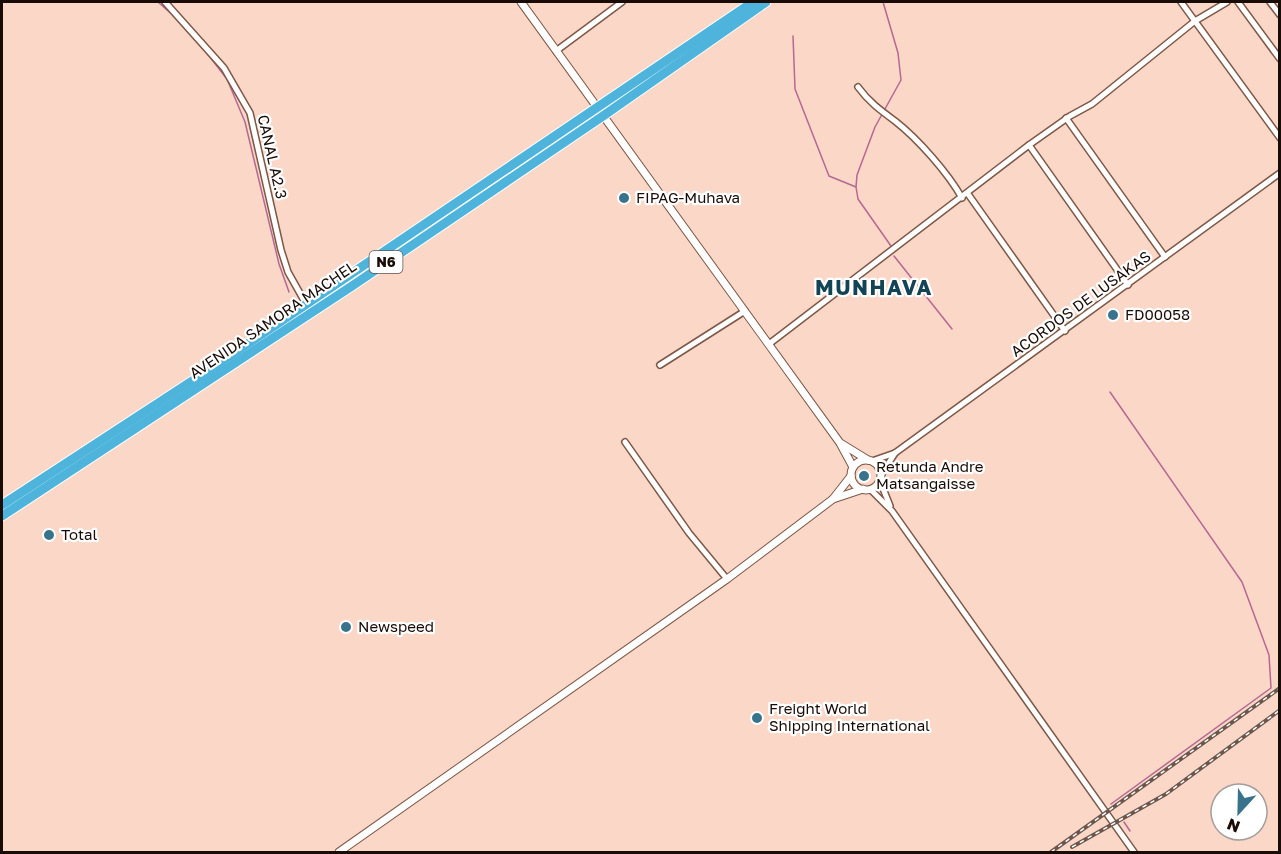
<svg xmlns="http://www.w3.org/2000/svg" width="1281" height="854" viewBox="0 0 1281 854" font-family="'Golos Text',sans-serif">
<rect width="100%" height="100%" fill="#fad7c7"/>
<g fill="none" stroke-linecap="round" stroke-linejoin="round">
<!-- stream -->
<g stroke="#b66893" stroke-width="1.5">
<polyline points="158,2 175,17"/>
<polyline points="883,2 898,53 901,80 875,127 857,175 856,187 858,199 891,246"/>
<polyline points="793,36 795,89 829,176 856,187"/>
<polyline points="206,52 227,79 245,122 279,264 289,292"/>
<polyline points="894,256 952,329"/>
<polyline points="1110,392 1242,582 1269,655 1271,688 1111,804"/>
<polyline points="1124,822 1130,831"/>
</g>
<!-- street casing -->
<g stroke="#7d5847" stroke-width="8">
<g id="street">
<polyline points="165,2 224,68 250,113 281,250 288,272 306,304"/>
<polyline points="1181,2 1280,138"/>
<polyline points="1238,2 1280,59"/>
<polyline points="1270,2 1280,15"/>
<polyline points="556,51 622,2"/>
<path d="M858 87C869 102 880 110 895 121 918 139 948 173 962 198"/>
<polyline points="1066,118 1165,257"/>
<polyline points="1029,145 1128,285"/>
<polyline points="968,194 1065,331"/>
<polyline points="769,344 1029,145 1070,116 1092,104 1195,21 1227,2"/>
<polyline points="660,365 745,311"/>
<polyline points="625,442 689,533 727,579"/>
<polyline points="872,461 895,453 1280,173"/>
<polyline points="881,475 895,453"/>
<polyline points="880,481 890,506"/>
<polyline points="870,489 892,511 1134,852"/>
</g>
</g>
<!-- secondary casing -->
<g stroke="#7d5847" stroke-width="9">
<g id="secondary">
<polyline points="521,2 840,443 853,467"/>
<polyline points="842,444 868,460"/>
<circle cx="866" cy="475" r="15"/>
<polyline points="833,499 863,489"/>
<polyline points="339,852 727,579 833,499 851,476"/>
</g>
</g>
<!-- highway casing -->
<g stroke="#fff" stroke-width="11">
<g id="highway">
<polyline points="2,505 212,368 753,2"/>
<polyline points="2,516 352,286 603,116 766,2"/>
</g>
</g>
<!-- street -->
<use href="#street" stroke="#fff" stroke-width="5"/>
<!-- secondary -->
<use href="#secondary" stroke="#fff" stroke-width="7"/>
<!-- highway -->
<use href="#highway" stroke="#4fb4db" stroke-width="9"/>
<!-- rail casing -->
<g stroke="#6d574d" stroke-width="4">
<g id="rail">
<polyline points="1072,847 1166,794 1280,710"/>
<polyline points="1051,852 1280,688"/>
</g>
</g>
<!-- rail -->
<use href="#rail" stroke="#fff" stroke-width="1.5" stroke-dasharray="4.5" stroke-linecap="butt"/>
</g>
<!-- markers -->
<g fill="#38738b" stroke="#fff" stroke-width="2">
<circle cx="624" cy="198" r="6"/>
<circle cx="1113" cy="315" r="6"/>
<circle cx="864" cy="476" r="6"/>
<circle cx="49" cy="535" r="6"/>
<circle cx="346" cy="627" r="6"/>
<circle cx="757" cy="718" r="6"/>
</g>
<g text-anchor="middle" stroke-width="4.5" stroke-linejoin="round" paint-order="stroke">
<!-- shield labels -->
<rect fill="#fff" stroke="#5e5450" stroke-width="1.5" x="369.5" y="251" width="33" height="22" rx="4.5"/>
<g font-size="14" font-weight="bold" fill="#190b05">
<text x="386" y="267">N6</text>
</g>
<!-- street labels -->
<g font-size="15" fill="#190b05" stroke="#fff">
<text transform="translate(272 157) rotate(77)" y="5">CANAL A2.3</text>
<text transform="translate(1081 304) rotate(-36)" y="5">ACORDOS DE LUSAKAS</text>
<text transform="translate(273 320) rotate(-34)" y="5">AVENIDA SAMORA MACHEL</text>
</g>
<!-- poi labels -->
<g font-size="15" fill="#190b05" stroke="#fff" text-anchor="start">
<text x="636" y="203">FIPAG-Muhava</text>
<text x="1125" y="320">FD00058</text>
<text x="876" y="472">Retunda Andre<tspan x="876" dy="17">Matsangaisse</tspan></text>
<text x="61" y="540">Total</text>
<text x="358" y="632">Newspeed</text>
<text x="769" y="714">Freight World<tspan x="769" dy="17">Shipping International</tspan></text>
</g>
<!-- district labels -->
<g font-size="21" font-weight="bold" letter-spacing="1.5" fill="#124456" stroke="#fff">
<text x="874" y="295">MUNHAVA</text>
</g>
</g>
<!-- border -->
<rect width="1281" height="854" fill="none" stroke="#190b05" stroke-width="6"/>
<!-- north arrow -->
<g transform="translate(1239 812) rotate(202)"><circle r="28" fill="#ffffff" stroke="#a39d9b" stroke-width="1.5"/>
<path d="M0-4.5L10 22L0 15L-10 22Z" fill="#38738b"/>
<text y="-9" font-size="16" font-weight="bold" text-anchor="middle" fill="#190b05">N</text>
</g>
</svg>
